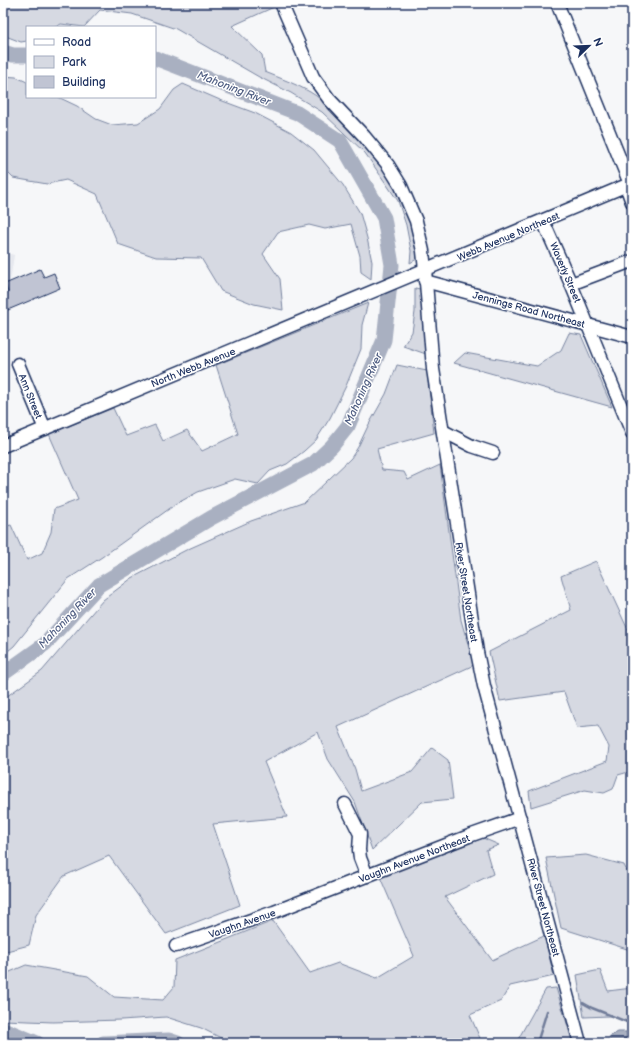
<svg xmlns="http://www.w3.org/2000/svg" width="635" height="1046" viewBox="0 0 635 1046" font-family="'Balsamiq Sans',sans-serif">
<rect width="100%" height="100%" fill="#f6f7f9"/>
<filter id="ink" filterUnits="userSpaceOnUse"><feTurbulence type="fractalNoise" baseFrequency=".025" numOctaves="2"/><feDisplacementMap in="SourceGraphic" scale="8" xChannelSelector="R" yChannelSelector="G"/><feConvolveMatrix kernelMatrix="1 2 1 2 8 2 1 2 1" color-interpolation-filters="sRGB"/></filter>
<g filter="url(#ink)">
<!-- built -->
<polygon fill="#e6e8ee" points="3,252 14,255 10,282 3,285"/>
<!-- green -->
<g fill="#d6d9e2" stroke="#7884a0">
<path d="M3 3H272L274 7 232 26 262 55 265 72C280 78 296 84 310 92 324 100 335 113 346 125 382 163 416 205 417 259L410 263 411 251 406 225 398 201 365 153 322 112 291 93 259 77 176 29 132 14 100 10 84 27 61 24 56 27H27V41L21 42 3 35Z"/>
<polygon points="3,76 16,77 27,82 27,97 58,97 77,106 96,119 112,125 138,123 160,109 174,90 183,84 220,100 255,113 291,132 314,150 343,185 360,213 367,238 372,262 371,279 361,272 360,256 351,224 325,229 309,225 278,232 263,254 280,279 283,310 254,304 221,291 201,258 156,257 118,244 97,194 66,180 47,184 13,178 3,168"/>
<polygon points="415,288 420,289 426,354 403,346 412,332 415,312"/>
<polygon points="368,303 362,325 361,349 346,386 330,418 316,440 304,451 287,464 270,471 258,484 235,479 198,492 176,504 102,557 68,579 14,646 3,655 3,527 11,525 27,560 42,553 51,532 54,509 78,500 49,434 113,408 126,436 155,425 163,441 187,430 202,451 238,434 216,365"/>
<polygon points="569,333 581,335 612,407 454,363 465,353 537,366 561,350"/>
<polygon points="397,365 427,371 434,433 377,449 382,470 404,472 408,480 440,465 461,620 474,665 338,727 355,769 361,791 412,772 432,748 448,760 453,799 422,802 372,850 355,802 328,759 318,732 264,762 287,817 213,824 240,905 166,934 109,856 64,876 36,915 29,945 3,952 3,699 42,671 103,600 132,578 186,550 251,521 305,502 351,458 358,447 368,426 386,394"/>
<polygon points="596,561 629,632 632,633 632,771 618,775 613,789 604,793 585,790 531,807 529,791 607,761 609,747 598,726 577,728 564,692 500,701 489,652 571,610 561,576"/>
<polygon points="483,838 499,845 486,850 493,874 445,897 492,960 544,936 554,976 510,986 501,1001 470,1015 482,1043 231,1043 201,1028 166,1017 121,1020 53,1022 3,1020 3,975 26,965 88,976 114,997 163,1000 174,987 175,960 273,921 310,973 338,963 377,978 414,956 380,877"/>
<polygon points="586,855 624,865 632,882 632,949 627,949 561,928 546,858"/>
<polygon points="600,970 608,991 632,988 632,1023 609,1016 584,1017 577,975"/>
<polygon points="556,988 573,1043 516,1043 546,989"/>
</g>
<!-- water -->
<polygon fill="#a9b0c1" stroke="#707c99" points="618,1032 632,1032 632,1043 611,1043 609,1037"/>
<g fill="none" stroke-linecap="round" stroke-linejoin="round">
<!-- stream -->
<g stroke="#707c99" stroke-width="2.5">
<polyline points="583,1003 592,1008 632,1024"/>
<polyline points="537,1043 547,1011"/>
</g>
<!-- river -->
<g stroke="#a9b0c1" stroke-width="15">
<polyline points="3,52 13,55 27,55"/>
<polyline points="3,674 45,644 99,585 211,518 313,464 332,446 348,426 384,340 392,265 384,218 340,141 297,113 155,58"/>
<polyline points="3,1029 37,1043"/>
<polyline points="103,1043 169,1040 178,1043"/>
</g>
</g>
<!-- building -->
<polygon fill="#c0c4d3" stroke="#1b2f5e" points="40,269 44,277 54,273 60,288 3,312 3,294 8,292 5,284"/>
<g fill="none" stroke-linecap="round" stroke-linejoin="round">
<!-- minor casing -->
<g stroke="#1b2f5e" stroke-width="15">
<g id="minor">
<polyline points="281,3 313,77 329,99 364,136 388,165 401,186 416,221 423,251 425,270 433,369 477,652 484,686 580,1043"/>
<polyline points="557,3 630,184"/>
<polyline points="626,186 632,202"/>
<polyline points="543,221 571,284 632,433"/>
<polyline points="425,281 632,337"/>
<polyline points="571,284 632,261"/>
<polyline points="18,364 45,429"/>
<polyline points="443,431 472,446 493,453"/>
<polyline points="3,446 632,183"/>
<polyline points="345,804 360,834 359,850 360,858 367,876"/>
<polyline points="176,946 274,912 469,836 520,818"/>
</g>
</g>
<!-- minor -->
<use href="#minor" stroke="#fff" stroke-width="12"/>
</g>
</g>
<g text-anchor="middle" stroke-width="3" stroke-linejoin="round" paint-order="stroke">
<!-- street labels -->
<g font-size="10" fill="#1b2f5e" stroke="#fff">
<text transform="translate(508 236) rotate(-23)" y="4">Webb Avenue Northeast</text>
<text transform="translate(566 272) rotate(67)" y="4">Waverly Street</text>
<text transform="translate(529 309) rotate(15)" y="4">Jennings Road Northeast</text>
<text transform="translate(193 367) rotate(-22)" y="4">North Webb Avenue</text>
<text transform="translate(31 396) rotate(68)" y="4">Ann Street</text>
<text transform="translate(467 592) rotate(81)" y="4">River Street Northeast</text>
<text transform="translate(414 858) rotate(-21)" y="4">Vaughn Avenue Northeast</text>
<text transform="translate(544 907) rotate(75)" y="4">River Street Northeast</text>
<text transform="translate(242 923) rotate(-19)" y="4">Vaughn Avenue</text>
</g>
<!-- water labels -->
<g font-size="11" font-style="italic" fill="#4d5c81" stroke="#fff">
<text transform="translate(234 88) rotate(21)" y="4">Mahoning River</text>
<text transform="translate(363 389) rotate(-66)" y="4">Mahoning River</text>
<text transform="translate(67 618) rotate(-46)" y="4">Mahoning River</text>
</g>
</g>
<!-- margin -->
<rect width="635" height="1046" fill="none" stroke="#fff" stroke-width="16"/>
<rect x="8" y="8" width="619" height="1030" fill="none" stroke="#1b2f5e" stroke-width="1.5" filter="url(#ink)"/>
<!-- legend -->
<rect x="26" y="26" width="130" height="72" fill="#ffffff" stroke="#a4acbf"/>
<rect x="34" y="39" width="20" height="6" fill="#ffffff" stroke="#a4acbf"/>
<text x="62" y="46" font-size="12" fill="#1b2f5e">Road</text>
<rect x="34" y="56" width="20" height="12" fill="#d6d9e2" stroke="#a4acbf"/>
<text x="62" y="66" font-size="12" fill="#1b2f5e">Park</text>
<rect x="34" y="76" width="20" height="12" fill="#c0c4d3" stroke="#a4acbf"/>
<text x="62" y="86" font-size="12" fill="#1b2f5e">Building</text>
<!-- north arrow -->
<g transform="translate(589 46) rotate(67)" stroke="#ffffff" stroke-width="3" paint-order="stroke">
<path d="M0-3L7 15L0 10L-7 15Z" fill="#1b2f5e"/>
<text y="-6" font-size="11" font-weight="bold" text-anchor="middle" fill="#1b2f5e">N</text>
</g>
</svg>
